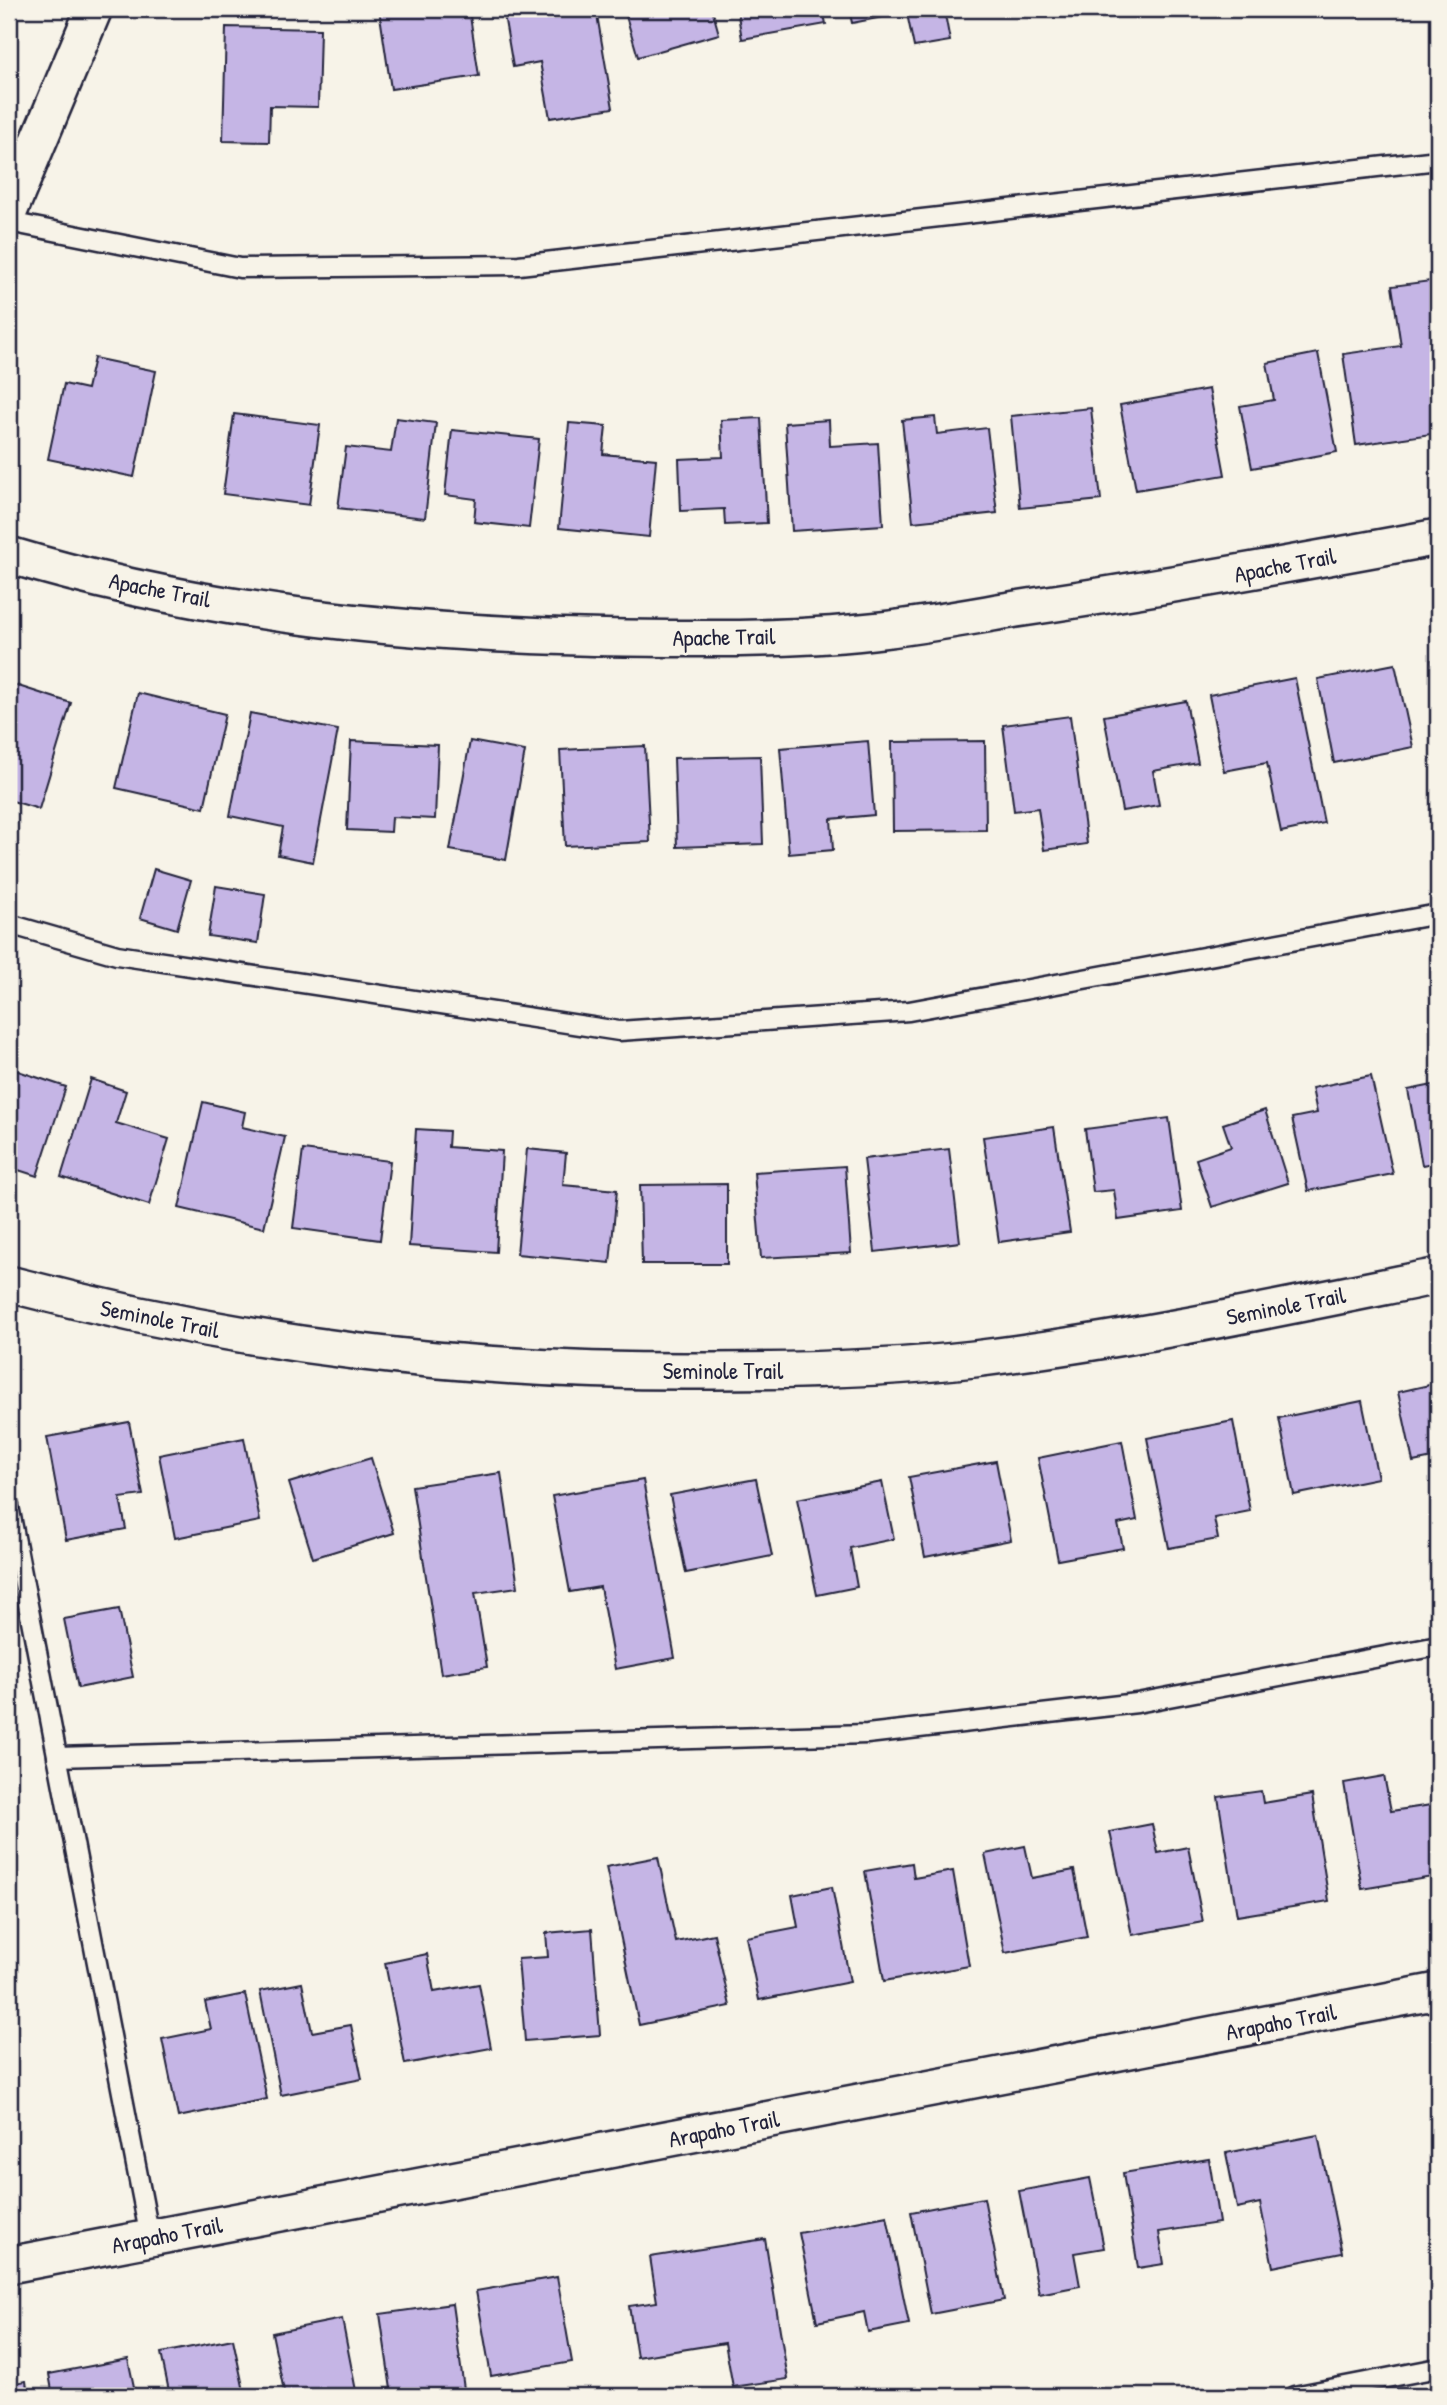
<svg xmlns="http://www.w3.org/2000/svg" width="1447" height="2405" viewBox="0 0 1447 2405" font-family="'Patrick Hand',sans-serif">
<rect width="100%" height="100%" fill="#f7f3e8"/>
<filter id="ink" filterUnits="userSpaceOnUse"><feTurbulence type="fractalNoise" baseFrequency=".0143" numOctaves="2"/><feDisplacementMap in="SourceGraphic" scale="14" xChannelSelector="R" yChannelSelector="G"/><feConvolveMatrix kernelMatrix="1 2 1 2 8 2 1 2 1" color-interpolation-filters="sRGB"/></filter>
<g filter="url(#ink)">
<!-- building -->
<g fill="#c5b5e5" stroke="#22223b" stroke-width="2">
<polygon points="379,9 469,9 479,76 391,89"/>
<polygon points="503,9 596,9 613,108 550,118 540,62 513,67"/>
<polygon points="624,9 712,9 719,34 638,57"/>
<polygon points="737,9 823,9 826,24 742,39"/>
<polygon points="849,9 887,9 888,16 852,23"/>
<polygon points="906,9 944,9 950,41 914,47"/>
<polygon points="226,27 320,29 318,107 270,106 269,142 223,141"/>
<polygon points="1430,281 1438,337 1438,433 1356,445 1343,354 1401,346 1392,286"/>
<polygon points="1318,353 1337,452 1252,468 1240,406 1274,400 1267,363"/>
<polygon points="94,358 156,371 134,477 48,459 64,384 87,389"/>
<polygon points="1209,389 1225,475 1136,490 1120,405"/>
<polygon points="1091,408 1101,500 1020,508 1011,416"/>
<polygon points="234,414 320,425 309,505 223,494"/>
<polygon points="935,417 937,434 987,428 997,513 913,522 902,420"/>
<polygon points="396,418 436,423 425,518 338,508 346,447 391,452"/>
<polygon points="761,418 767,523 725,525 724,509 681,511 679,459 723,457 721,420"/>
<polygon points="829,420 830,446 878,443 883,525 792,531 785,423"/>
<polygon points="569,423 606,426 603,454 656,459 649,537 559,528"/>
<polygon points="452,430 539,439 529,528 474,522 476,499 445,495"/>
<polygon points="1438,659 1438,695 1431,660"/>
<polygon points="1395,664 1413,747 1334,763 1318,679"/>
<polygon points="1295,678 1324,823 1281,832 1267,763 1224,771 1209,695"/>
<polygon points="9,683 71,703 39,809 9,800"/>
<polygon points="138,693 225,714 204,808 116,788"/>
<polygon points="1186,701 1198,763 1153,771 1159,805 1122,811 1104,716"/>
<polygon points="250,713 338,730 313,862 278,855 283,827 230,816"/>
<polygon points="1070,716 1087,844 1044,850 1038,808 1014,811 1003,725"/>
<polygon points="351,741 438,745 435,819 392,817 391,832 347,830"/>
<polygon points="470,741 525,751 506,860 450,850"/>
<polygon points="868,741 874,815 831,819 833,850 789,854 780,748"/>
<polygon points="985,741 986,830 893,831 892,742"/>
<polygon points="645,746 650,842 565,846 560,750"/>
<polygon points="760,756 763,844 677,847 674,758"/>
<polygon points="154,869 191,880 177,929 140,918"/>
<polygon points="216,886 265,894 258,943 208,936"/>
<polygon points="9,1068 66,1087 37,1176 9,1167"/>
<polygon points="1371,1076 1393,1174 1308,1191 1292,1118 1317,1113 1312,1088"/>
<polygon points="91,1079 126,1091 116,1123 169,1139 149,1205 61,1177"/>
<polygon points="1438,1084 1438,1162 1422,1165 1408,1090"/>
<polygon points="203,1102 245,1112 242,1127 285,1137 264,1228 179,1208"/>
<polygon points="1265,1110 1288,1183 1212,1207 1196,1159 1231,1147 1223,1124"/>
<polygon points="1169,1118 1182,1211 1118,1220 1114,1190 1093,1192 1085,1129"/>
<polygon points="1054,1127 1070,1232 999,1242 983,1137"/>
<polygon points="416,1129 449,1131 448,1147 502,1151 496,1252 409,1246"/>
<polygon points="527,1149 566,1153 563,1185 617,1190 610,1263 517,1254"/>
<polygon points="949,1149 960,1242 875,1252 864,1159"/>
<polygon points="303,1150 390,1161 380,1240 293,1228"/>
<polygon points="845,1166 851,1253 761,1258 754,1172"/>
<polygon points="727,1184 727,1264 642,1264 640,1185"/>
<polygon points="1438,1383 1438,1457 1413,1462 1398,1392"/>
<polygon points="1362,1401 1378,1478 1294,1495 1279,1418"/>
<polygon points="1233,1421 1250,1511 1214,1518 1218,1539 1169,1548 1147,1438"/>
<polygon points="129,1422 143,1495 120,1498 126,1529 66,1540 47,1437"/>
<polygon points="244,1438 260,1521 175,1538 159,1455"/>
<polygon points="1122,1441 1137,1520 1118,1524 1123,1548 1058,1560 1038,1458"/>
<polygon points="371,1458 394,1533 313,1558 289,1483"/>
<polygon points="996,1461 1011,1540 925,1557 909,1477"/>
<polygon points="501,1473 518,1587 475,1593 487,1667 441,1674 412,1486"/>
<polygon points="756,1479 772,1556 686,1573 670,1495"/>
<polygon points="643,1480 675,1658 615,1669 600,1587 570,1592 552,1496"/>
<polygon points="882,1482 894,1539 850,1548 857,1587 817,1595 797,1499"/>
<polygon points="119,1609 133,1677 78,1688 64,1619"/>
<polygon points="1384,1776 1391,1811 1438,1804 1438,1876 1362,1889 1344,1783"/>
<polygon points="1261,1791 1263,1803 1312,1795 1329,1901 1237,1916 1218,1797"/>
<polygon points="1152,1824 1158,1853 1188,1847 1203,1922 1132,1935 1110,1832"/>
<polygon points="1025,1846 1032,1878 1074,1870 1087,1937 1005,1953 985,1854"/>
<polygon points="658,1857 676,1942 714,1934 730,2006 639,2025 606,1867"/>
<polygon points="912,1863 914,1878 953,1871 969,1966 884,1981 865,1871"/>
<polygon points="832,1887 850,1982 759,2000 746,1937 798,1927 792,1895"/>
<polygon points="592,1929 600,2035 525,2041 518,1959 548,1957 546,1933"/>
<polygon points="427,1954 434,1992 479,1984 491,2048 405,2064 385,1963"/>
<polygon points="302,1983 312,2032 351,2025 362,2079 281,2095 260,1991"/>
<polygon points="245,1994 267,2099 178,2117 162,2039 211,2029 205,2002"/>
<polygon points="1318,2135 1342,2253 1273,2267 1260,2203 1237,2208 1226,2153"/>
<polygon points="1209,2159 1219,2223 1159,2232 1164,2264 1138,2268 1123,2173"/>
<polygon points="1090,2178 1104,2248 1074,2253 1080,2286 1039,2294 1019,2191"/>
<polygon points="984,2198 1004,2300 931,2314 911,2212"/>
<polygon points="887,2216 909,2324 868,2332 864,2312 817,2322 799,2233"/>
<polygon points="765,2239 788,2379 733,2387 725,2343 637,2357 629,2306 657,2302 650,2257"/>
<polygon points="557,2277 572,2362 491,2376 476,2291"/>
<polygon points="452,2304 465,2396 392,2396 380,2314"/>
<polygon points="342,2319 357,2396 285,2396 272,2333"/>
<polygon points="233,2339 245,2396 170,2396 161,2353"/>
<polygon points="128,2359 136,2396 53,2396 49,2374"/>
<polygon points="26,2381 28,2396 9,2396 9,2384"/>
</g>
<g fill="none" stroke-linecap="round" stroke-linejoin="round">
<!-- lane casing -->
<g stroke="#22223b" stroke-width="23">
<g id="lane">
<polyline points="9,222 240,268 519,265 1438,160"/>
<polyline points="9,924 117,955 619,1031 909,1011 1438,914"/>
<polyline points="9,1506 150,2238"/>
<polyline points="57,1757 867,1734 1137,1703 1438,1646"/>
<polyline points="1294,2396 1438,2368"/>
</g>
</g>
<!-- street casing -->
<g stroke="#22223b" stroke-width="40">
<g id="street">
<polyline points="9,212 94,9"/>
<path d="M9 555C207 615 419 635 626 638 707 639 791 640 872 631 920 626 968 617 1016 609 1157 588 1298 563 1438 537"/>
<path d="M9 1284C245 1346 468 1373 712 1371 799 1371 887 1369 974 1359 1130 1340 1284 1307 1438 1276"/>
<polyline points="9,2265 1438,1991"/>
</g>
</g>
<!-- lane -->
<use href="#lane" stroke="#f7f3e8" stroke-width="18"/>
<!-- street -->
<use href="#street" stroke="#f7f3e8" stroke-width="35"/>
</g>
</g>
<g text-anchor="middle" stroke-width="5" stroke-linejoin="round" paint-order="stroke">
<!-- street labels -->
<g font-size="23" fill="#22223b" stroke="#f7f3e8">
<text transform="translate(1285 565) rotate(-11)" y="8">Apache Trail</text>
<text transform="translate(160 590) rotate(11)" y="8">Apache Trail</text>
<text transform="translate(724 637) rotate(-1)" y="8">Apache Trail</text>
<text transform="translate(1286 1306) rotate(-11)" y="8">Seminole Trail</text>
<text transform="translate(160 1319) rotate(11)" y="8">Seminole Trail</text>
<text x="723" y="1379">Seminole Trail</text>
<text transform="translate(1281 2022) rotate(-11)" y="8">Arapaho Trail</text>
<text transform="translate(724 2129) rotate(-11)" y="8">Arapaho Trail</text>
<text transform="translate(167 2235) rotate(-11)" y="8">Arapaho Trail</text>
</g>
</g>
<!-- margin -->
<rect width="1447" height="2405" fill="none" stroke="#f7f3e8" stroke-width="35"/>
<rect x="18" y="18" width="1412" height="2370" fill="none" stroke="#22223b" stroke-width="2.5" filter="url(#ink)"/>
</svg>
